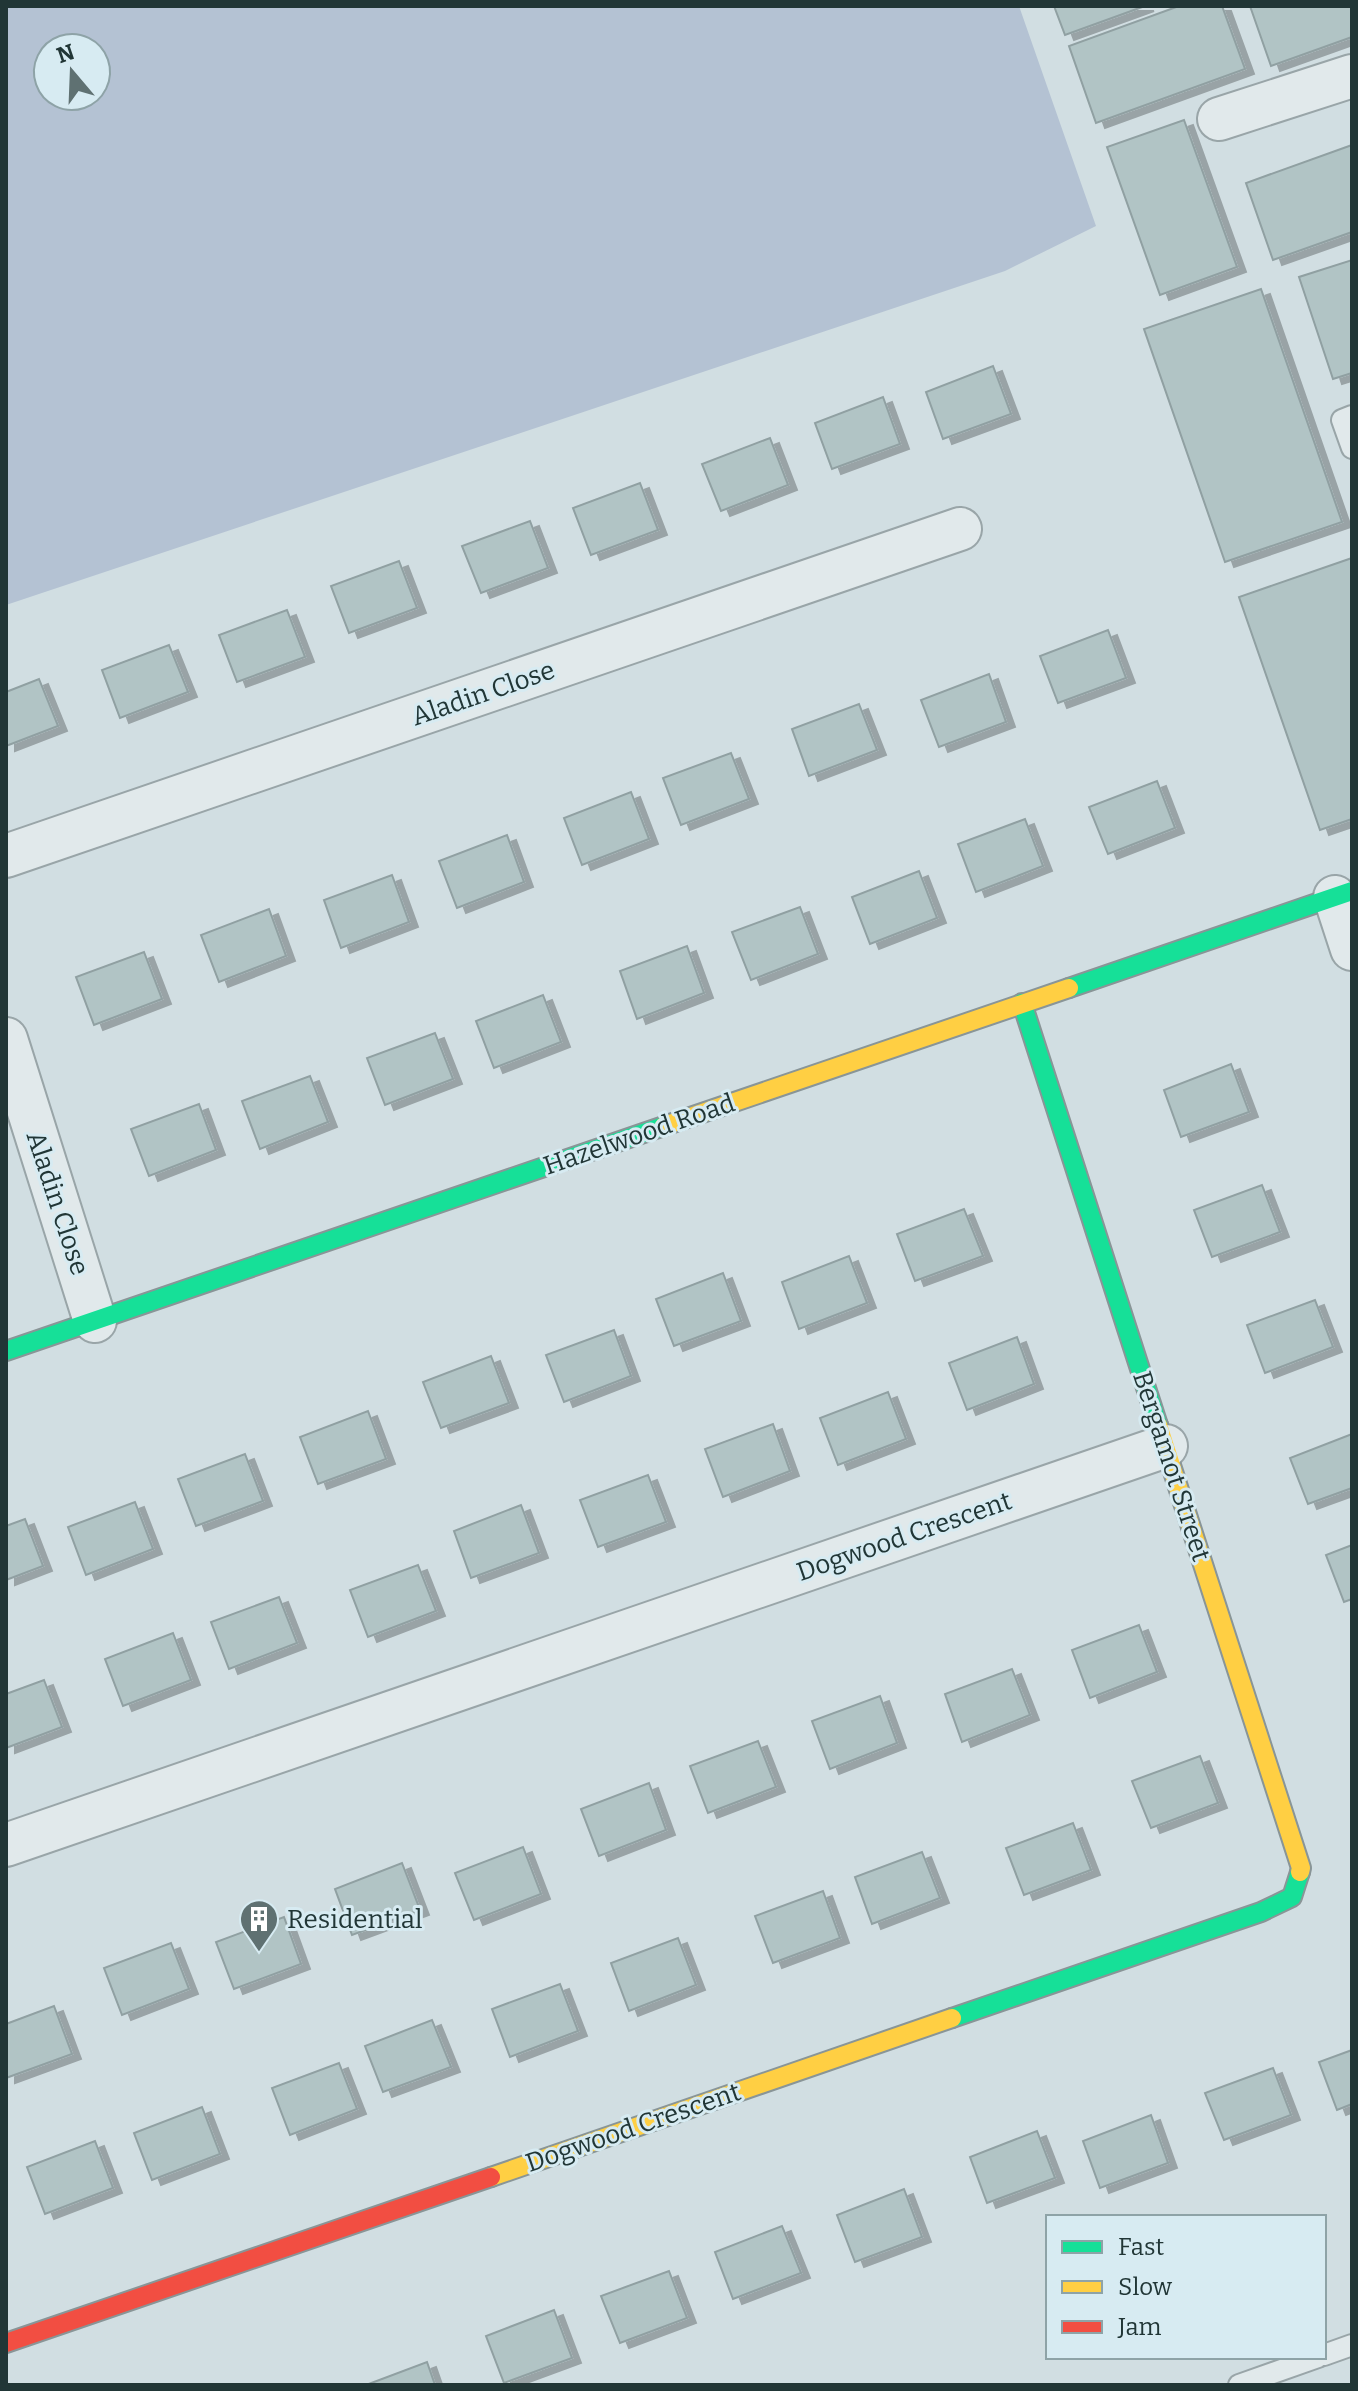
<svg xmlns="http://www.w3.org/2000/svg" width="1358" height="2391" viewBox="0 0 1358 2391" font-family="Bitter,serif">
<defs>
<filter id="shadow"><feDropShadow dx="9" dy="5" stdDeviation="0" flood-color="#0004"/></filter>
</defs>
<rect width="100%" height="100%" fill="#d1dee2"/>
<!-- green -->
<path fill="#b4c2d3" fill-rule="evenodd" d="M6 6H1019L1096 226 1005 271 6 605ZM48 48H96V96H48Z"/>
<!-- building -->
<g fill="#b1c4c5" stroke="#90a0a2" stroke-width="2" filter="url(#shadow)">
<polygon points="1054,6 1145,6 1065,35"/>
<polygon points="1179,6 1222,6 1245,69 1096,123 1069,46"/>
<polygon points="1250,6 1352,6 1352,37 1271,66"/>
<polygon points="1184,120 1237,267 1160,295 1107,147"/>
<polygon points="1352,145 1352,232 1273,260 1246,183"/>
<polygon points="1352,260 1352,373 1333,379 1299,277"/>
<polygon points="1261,289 1342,522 1225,562 1144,329"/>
<polygon points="993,366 1011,414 943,439 926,392"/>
<polygon points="883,397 900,444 832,469 815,423"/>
<polygon points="770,438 788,485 721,511 702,464"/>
<polygon points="640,483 658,530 591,555 573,508"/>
<polygon points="530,521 548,568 481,593 462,546"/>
<polygon points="1352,558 1352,819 1320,830 1239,597"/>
<polygon points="399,561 417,608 349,633 331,586"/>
<polygon points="287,610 305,657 237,682 219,635"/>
<polygon points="1108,630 1126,678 1058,703 1040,656"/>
<polygon points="169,645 188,692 120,718 102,670"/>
<polygon points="989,674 1006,722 939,747 921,700"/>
<polygon points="39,679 58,726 6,746 6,692"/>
<polygon points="859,704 877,750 809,776 792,729"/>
<polygon points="731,753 749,799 681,825 663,778"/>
<polygon points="1157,781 1175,828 1108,854 1089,807"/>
<polygon points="631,792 649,839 582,865 564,818"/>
<polygon points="1025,819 1043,866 976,892 958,844"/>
<polygon points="507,835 524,882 457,908 439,861"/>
<polygon points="919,871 937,918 870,944 852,897"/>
<polygon points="392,875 409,922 341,948 324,900"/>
<polygon points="800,907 818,954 751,980 732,932"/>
<polygon points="269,909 286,956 219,982 201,935"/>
<polygon points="687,946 704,993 637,1019 620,971"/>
<polygon points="144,952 162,999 94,1025 76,977"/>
<polygon points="543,995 561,1042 494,1068 476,1021"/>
<polygon points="435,1033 453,1079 385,1105 367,1058"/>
<polygon points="1231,1064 1249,1112 1181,1137 1164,1090"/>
<polygon points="310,1076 328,1122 260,1149 242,1101"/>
<polygon points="199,1104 216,1150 149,1176 131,1129"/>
<polygon points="1262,1185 1280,1232 1212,1257 1194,1210"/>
<polygon points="964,1209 983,1256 915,1281 897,1234"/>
<polygon points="849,1256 867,1303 799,1329 782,1282"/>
<polygon points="723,1273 741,1321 674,1346 656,1299"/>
<polygon points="1315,1300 1333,1347 1265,1373 1247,1325"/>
<polygon points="614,1330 631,1376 564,1402 546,1355"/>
<polygon points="1017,1337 1034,1384 967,1410 949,1363"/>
<polygon points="491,1356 509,1403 441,1428 423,1382"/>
<polygon points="888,1392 906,1439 838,1465 820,1418"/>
<polygon points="368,1411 386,1459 318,1484 300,1437"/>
<polygon points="773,1424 790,1471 723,1497 705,1449"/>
<polygon points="1352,1434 1352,1488 1308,1504 1290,1458"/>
<polygon points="245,1454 263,1501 196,1526 178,1479"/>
<polygon points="648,1475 666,1522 598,1547 580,1500"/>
<polygon points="135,1502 153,1549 86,1575 68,1527"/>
<polygon points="521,1505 539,1553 471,1578 454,1531"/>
<polygon points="25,1519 43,1566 6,1580 6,1526"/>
<polygon points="1352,1545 1352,1599 1344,1602 1326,1555"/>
<polygon points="418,1565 436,1611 368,1637 350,1590"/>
<polygon points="279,1597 297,1643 229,1669 211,1622"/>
<polygon points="1139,1625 1157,1672 1090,1698 1072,1650"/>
<polygon points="173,1633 191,1680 123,1706 105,1659"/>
<polygon points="1012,1669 1030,1715 962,1742 945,1694"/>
<polygon points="44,1680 62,1727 6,1748 6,1694"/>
<polygon points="880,1696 897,1743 830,1769 812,1721"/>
<polygon points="758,1741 776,1787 708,1813 690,1766"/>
<polygon points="1200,1756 1218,1803 1151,1828 1132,1781"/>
<polygon points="649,1783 666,1830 599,1856 581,1809"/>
<polygon points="1073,1823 1091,1870 1024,1895 1006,1848"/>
<polygon points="523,1847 541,1894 474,1920 455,1873"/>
<polygon points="922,1852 940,1898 872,1924 855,1877"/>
<polygon points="402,1863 420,1910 352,1935 335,1889"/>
<polygon points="823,1891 840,1938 773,1963 755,1916"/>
<polygon points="284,1917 301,1964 234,1989 216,1942"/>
<polygon points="678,1938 696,1985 629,2011 611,1963"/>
<polygon points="171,1943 189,1989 122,2015 104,1968"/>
<polygon points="560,1984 578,2031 510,2057 492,2009"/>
<polygon points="54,2006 72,2054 6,2078 6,2024"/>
<polygon points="432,2020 451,2067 383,2092 365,2046"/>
<polygon points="1352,2050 1352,2104 1337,2110 1319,2062"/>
<polygon points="339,2063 357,2109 290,2135 272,2088"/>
<polygon points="1273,2068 1291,2115 1224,2140 1205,2093"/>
<polygon points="202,2107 220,2154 152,2180 134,2133"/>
<polygon points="1151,2115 1168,2163 1100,2188 1083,2141"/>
<polygon points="1037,2131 1055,2178 987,2203 970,2157"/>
<polygon points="95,2141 113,2188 45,2214 27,2167"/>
<polygon points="904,2189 922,2237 855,2262 837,2215"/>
<polygon points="782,2226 801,2273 733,2299 715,2252"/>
<polygon points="669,2271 687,2318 620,2343 601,2296"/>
<polygon points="554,2310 572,2358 504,2383 486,2336"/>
<polygon points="427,2362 435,2385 366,2385"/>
</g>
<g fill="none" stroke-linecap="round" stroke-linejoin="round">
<!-- lane casing -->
<g stroke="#99a5a8" stroke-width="24">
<g id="lane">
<polyline points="1352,416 1342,420 1352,448"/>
<polyline points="1324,2355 1352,2345"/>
<polyline points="1239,2385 1318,2357"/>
</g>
</g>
<!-- street casing -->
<g stroke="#99a5a8" stroke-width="46">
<g id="street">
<polyline points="1219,119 1352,76"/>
<polyline points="6,856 960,529"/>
<polyline points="1335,897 1352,949"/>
<polyline points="6,1039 95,1321"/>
<polyline points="6,1845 1166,1446"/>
</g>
</g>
<!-- fast casing -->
<g stroke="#899597" stroke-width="22">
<g id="fast">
<polyline points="1069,988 1352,891"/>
<polyline points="1022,1003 1158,1425"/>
<polyline points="6,1351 664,1126"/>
<polyline points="952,2018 1261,1912 1292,1897 1300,1872"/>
</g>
</g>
<!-- slow casing -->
<g stroke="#899597" stroke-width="22">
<g id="slow">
<polyline points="664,1126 1069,988"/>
<polyline points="1158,1425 1301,1868 1300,1872"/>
<polyline points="491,2177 952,2018"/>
</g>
</g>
<!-- jam casing -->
<g stroke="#899597" stroke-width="22">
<polyline id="jam" points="6,2343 491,2177"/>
</g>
<!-- lane -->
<use href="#lane" stroke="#e1e9eb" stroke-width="20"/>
<!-- street -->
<use href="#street" stroke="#e1e9eb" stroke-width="42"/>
<!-- fast -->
<use href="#fast" stroke="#16e098" stroke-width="18"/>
<!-- slow -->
<use href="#slow" stroke="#ffcf43" stroke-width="18"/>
<!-- jam -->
<use href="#jam" stroke="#f24e42" stroke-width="18"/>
</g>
<!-- icons -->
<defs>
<g id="building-pin" transform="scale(2)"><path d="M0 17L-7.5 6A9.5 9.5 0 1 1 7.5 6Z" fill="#5f7172" stroke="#d7ebf2"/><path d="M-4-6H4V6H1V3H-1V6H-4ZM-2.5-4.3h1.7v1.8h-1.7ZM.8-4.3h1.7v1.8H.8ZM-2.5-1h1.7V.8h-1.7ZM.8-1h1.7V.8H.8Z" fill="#fff"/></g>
</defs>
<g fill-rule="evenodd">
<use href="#building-pin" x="259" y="1919"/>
</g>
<g text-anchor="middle" stroke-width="6" stroke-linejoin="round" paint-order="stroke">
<!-- street labels -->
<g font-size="26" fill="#213636" stroke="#d7ebf2">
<text transform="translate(483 693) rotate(-19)" y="9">Aladin Close</text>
<text transform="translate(639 1134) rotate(-19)" y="9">Hazelwood Road</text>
<text transform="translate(58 1203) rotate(72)" y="9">Aladin Close</text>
<text transform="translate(1172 1466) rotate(72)" y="9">Bergamot Street</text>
<text transform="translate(904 1536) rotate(-19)" y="9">Dogwood Crescent</text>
<text transform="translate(633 2127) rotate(-19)" y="9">Dogwood Crescent</text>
</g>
<!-- poi labels -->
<g font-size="26" fill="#213636" stroke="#d7ebf2" text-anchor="start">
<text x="287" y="1928">Residential</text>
</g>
</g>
<!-- border -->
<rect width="1358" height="2391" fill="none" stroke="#213636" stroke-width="16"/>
<!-- legend -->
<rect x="1046" y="2215" width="280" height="144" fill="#d7ebf2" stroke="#8ea3a7" stroke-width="2"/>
<rect x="1062" y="2241" width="40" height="12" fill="#16e098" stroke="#8ea3a7" stroke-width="2"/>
<text x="1118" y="2255" font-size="24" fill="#213636">Fast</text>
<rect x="1062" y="2281" width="40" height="12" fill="#ffcf43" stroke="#8ea3a7" stroke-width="2"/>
<text x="1118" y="2295" font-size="24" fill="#213636">Slow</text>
<rect x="1062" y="2321" width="40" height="12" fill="#f24e42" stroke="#8ea3a7" stroke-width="2"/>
<text x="1118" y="2335" font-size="24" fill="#213636">Jam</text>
<!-- north arrow -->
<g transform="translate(72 72) rotate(341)"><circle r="38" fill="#d7ebf2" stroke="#8ea3a7" stroke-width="2"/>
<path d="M0-6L14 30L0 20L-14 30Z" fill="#5f7172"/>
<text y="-12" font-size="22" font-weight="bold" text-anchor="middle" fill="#213636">N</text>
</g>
</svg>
